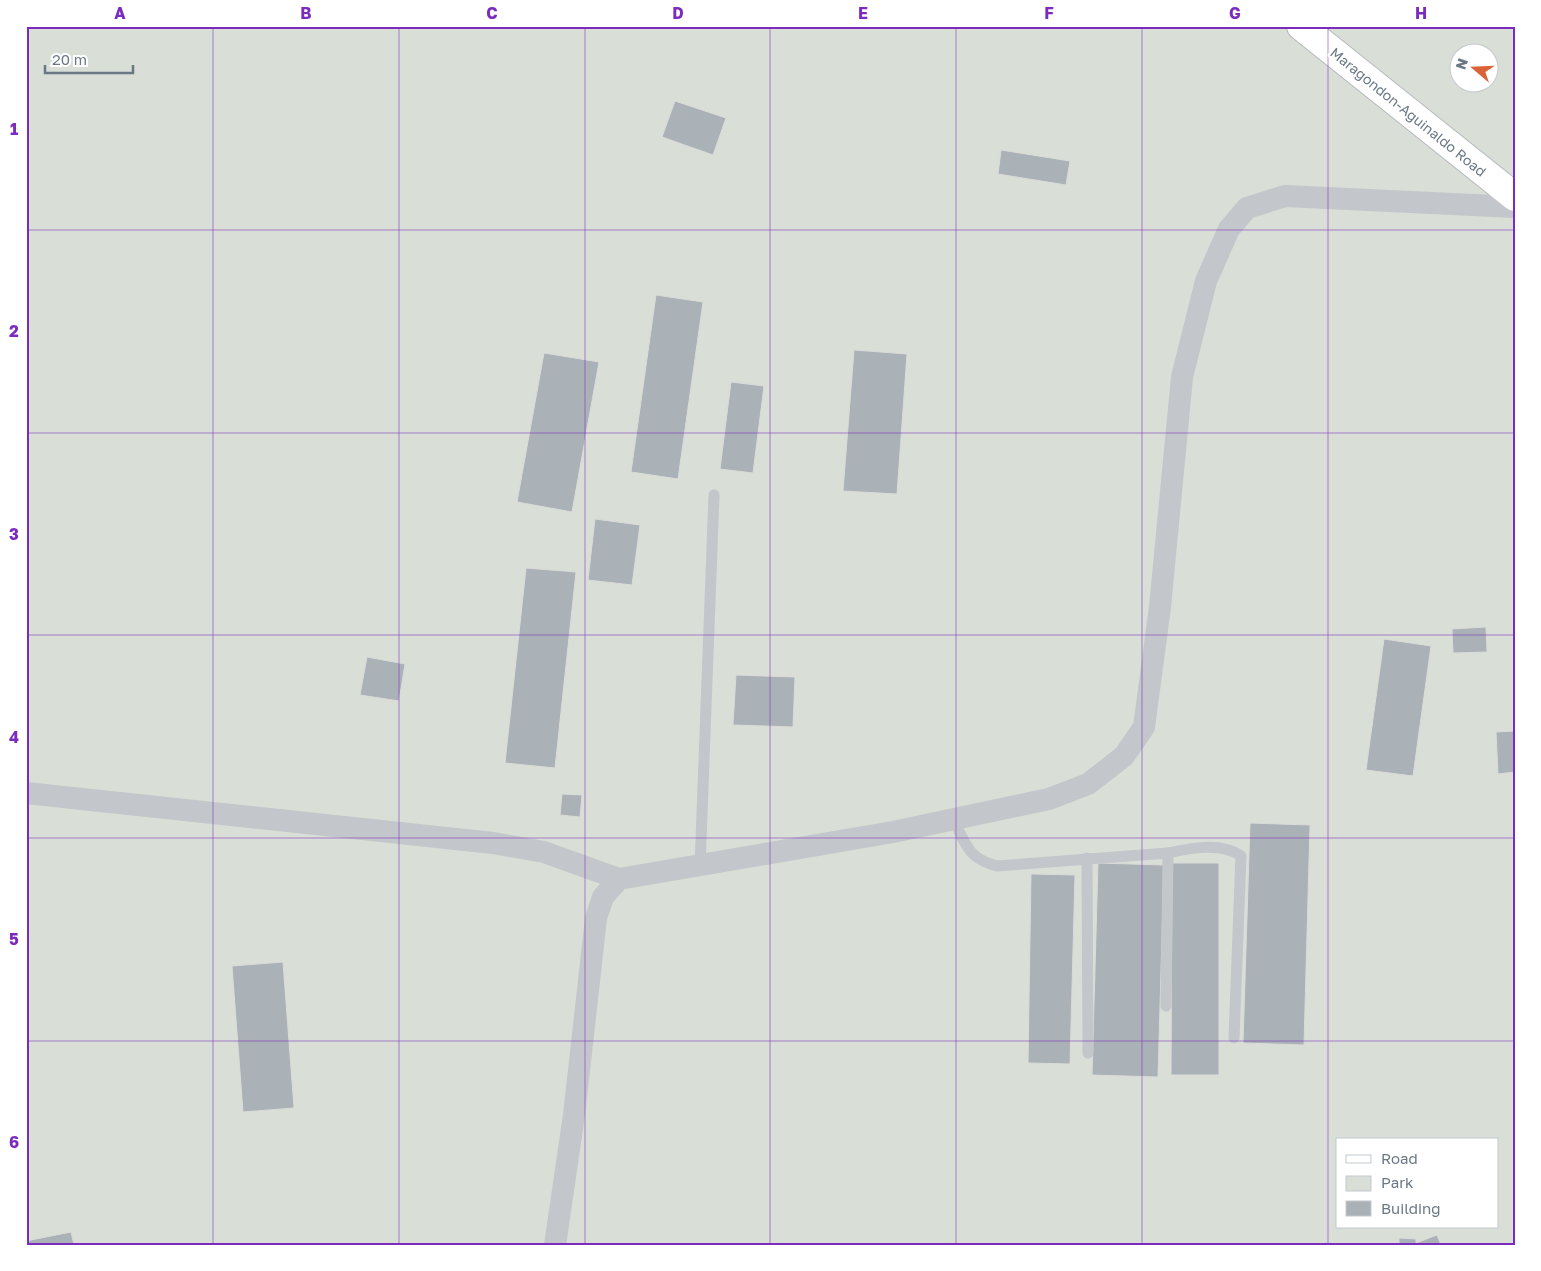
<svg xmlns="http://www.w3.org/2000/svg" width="1541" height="1271" viewBox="0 0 1541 1271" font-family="'Golos Text',sans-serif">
<rect width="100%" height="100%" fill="#f9f9f7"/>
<!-- green -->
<path fill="#d9ded6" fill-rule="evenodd" d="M26 26H1515V1245H26ZM1458 52H1488V82H1458ZM1337 1140H1497V1227H1337Z"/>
<!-- building -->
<g fill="#aab1b7" stroke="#dbdbd9">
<polygon points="675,101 726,118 713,155 662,137"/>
<polygon points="1001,150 1070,161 1066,185 998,174"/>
<polygon points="656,295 703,302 678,479 631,472"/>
<polygon points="854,350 907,354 897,494 843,491"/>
<polygon points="544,353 599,362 572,512 517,502"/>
<polygon points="731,382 764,386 753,473 720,469"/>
<polygon points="595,519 640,525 632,585 588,580"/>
<polygon points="526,568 576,572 555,768 505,763"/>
<polygon points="1486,627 1487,652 1453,653 1452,629"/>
<polygon points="1384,639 1431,646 1413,776 1366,770"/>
<polygon points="367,657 405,664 399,701 360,695"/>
<polygon points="736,675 795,677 793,727 733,725"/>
<polygon points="1515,731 1515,772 1498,774 1496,732"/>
<polygon points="562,794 582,795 580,817 560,815"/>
<polygon points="1250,823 1310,825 1304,1045 1243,1043"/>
<polygon points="1098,863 1164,865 1158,1077 1092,1075"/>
<polygon points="1172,863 1219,863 1219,1075 1171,1075"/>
<polygon points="1031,874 1075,875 1070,1064 1028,1063"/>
<polygon points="283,962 294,1108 243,1112 232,966"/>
<polygon points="71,1232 74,1245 26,1245 26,1241"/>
<polygon points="1437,1235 1441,1245 1417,1245 1416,1243"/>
<polygon points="1399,1238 1416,1239 1416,1245 1399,1245"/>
</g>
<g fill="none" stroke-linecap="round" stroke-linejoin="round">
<!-- secondary casing -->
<g stroke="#b5babf" stroke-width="30">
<polyline id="secondary" points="1301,26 1515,197"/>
</g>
<!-- service -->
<g stroke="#c3c6ca" stroke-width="11">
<path d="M953 819C966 844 967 858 997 866L1168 853C1190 848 1222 842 1241 856L1234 1038"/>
<polyline points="1087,858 1088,1053"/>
<polyline points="700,867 714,495"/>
<polyline points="1166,1006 1168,853"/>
</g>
<!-- minor -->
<g stroke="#c3c6ca" stroke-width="22">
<polyline points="26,793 493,843 544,852 619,879"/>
<polyline points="555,1245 574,1115 596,918 603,897 619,879 893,832 1049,799 1088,784 1124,756 1144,727 1160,607 1182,377 1206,281 1229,229 1247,208 1285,196 1515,207"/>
</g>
<!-- secondary -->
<use href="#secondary" stroke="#fff" stroke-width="28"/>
</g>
<!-- grid -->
<path fill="none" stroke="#7b2cbf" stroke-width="1" stroke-opacity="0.55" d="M213 26V1245M399 26V1245M585 26V1245M770 26V1245M956 26V1245M1142 26V1245M1328 26V1245M26 230H1515M26 433H1515M26 635H1515M26 838H1515M26 1041H1515"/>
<g text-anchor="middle" stroke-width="5" stroke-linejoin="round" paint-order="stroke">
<!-- street labels -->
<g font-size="14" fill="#6a7886" stroke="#fff">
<text transform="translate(1408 112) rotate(39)" y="5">Maragondon-Aguinaldo Road</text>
</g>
</g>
<!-- border -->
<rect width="1541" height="1271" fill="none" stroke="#ffffff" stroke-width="55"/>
<!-- legend -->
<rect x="1336" y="1138" width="162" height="90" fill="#ffffff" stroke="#c3c9cf"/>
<rect x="1346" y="1155" width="25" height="8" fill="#ffffff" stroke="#c3c9cf"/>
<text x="1381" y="1164" font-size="15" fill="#6a7886">Road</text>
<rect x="1346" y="1176" width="25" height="15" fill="#d9ded6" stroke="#c3c9cf"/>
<text x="1381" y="1188" font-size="15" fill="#6a7886">Park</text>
<rect x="1346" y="1201" width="25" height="15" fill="#aab1b7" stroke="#c3c9cf"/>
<text x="1381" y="1214" font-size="15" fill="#6a7886">Building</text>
<!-- north arrow -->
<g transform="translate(1474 68) rotate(289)"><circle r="24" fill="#ffffff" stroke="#c3c9cf"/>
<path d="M0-4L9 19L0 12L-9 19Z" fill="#da6236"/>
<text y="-8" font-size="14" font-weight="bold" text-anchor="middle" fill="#6a7886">N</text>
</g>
<!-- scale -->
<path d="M45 65v8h88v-8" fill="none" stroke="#6a7886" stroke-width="2.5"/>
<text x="52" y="65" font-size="15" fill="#6a7886" stroke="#ffffff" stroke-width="4" paint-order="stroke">20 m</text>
<rect x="28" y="28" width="1486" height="1216" fill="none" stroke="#7b2cbf" stroke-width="2"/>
<g font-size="16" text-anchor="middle" font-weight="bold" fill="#7b2cbf">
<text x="120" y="19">A</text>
<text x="306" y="19">B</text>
<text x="492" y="19">C</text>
<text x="678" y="19">D</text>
<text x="863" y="19">E</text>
<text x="1049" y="19">F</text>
<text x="1235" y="19">G</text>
<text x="1421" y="19">H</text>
<text x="14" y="135">1</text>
<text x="14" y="337">2</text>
<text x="14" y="540">3</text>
<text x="14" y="743">4</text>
<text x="14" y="945">5</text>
<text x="14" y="1148">6</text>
</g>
</svg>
